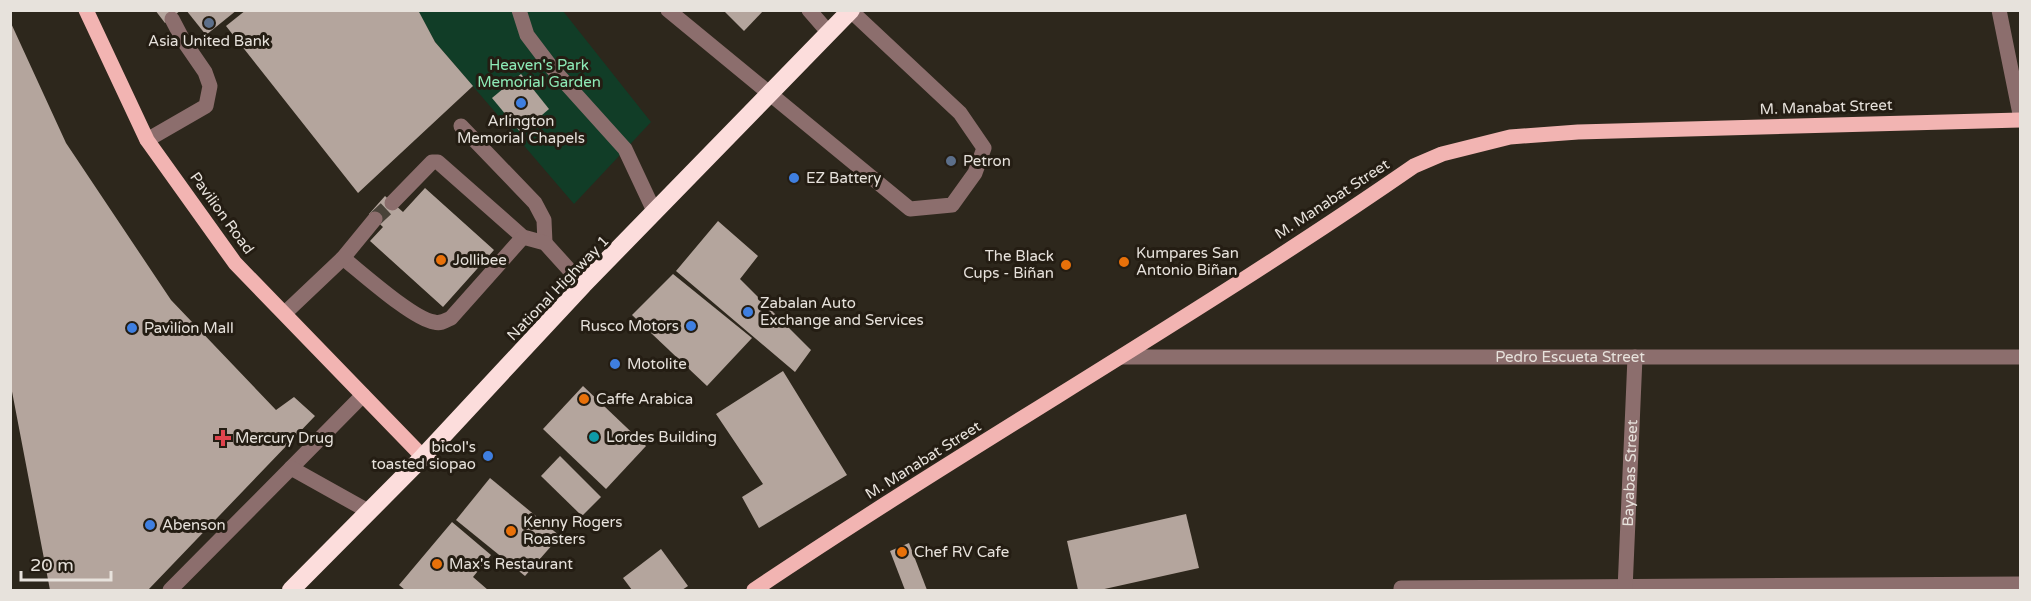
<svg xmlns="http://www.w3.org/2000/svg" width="2031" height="601" viewBox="0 0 2031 601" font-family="'Varela Round',sans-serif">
<rect width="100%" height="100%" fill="#2d271c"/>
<!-- green -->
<polygon fill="#113d27" points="418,11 563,11 651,122 574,204 435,42"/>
<!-- building -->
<g fill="#b4a59d">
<polygon points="155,10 181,10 165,23"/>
<polygon points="186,10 237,10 206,35"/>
<polygon points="246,10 418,10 435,42 473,86 358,193 226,26"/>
<polygon points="723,10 764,10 744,31"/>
<polygon points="10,21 66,143 171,300 276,410 294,397 315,416 148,590 50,590 10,381"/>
<polygon points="521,74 549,109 521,133 492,98"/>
<polygon points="425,188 494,250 443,307 370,241 383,227 369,214 385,196 403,212"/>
<polygon points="718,221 758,256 740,279 811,350 795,372 676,271"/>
<polygon points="673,274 752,338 707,386 632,315"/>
<polygon points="783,371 847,475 759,528 742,497 763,484 716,414"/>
<polygon points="583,386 646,446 606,489 543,429"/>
<polygon points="560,456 601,497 582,516 541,476"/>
<polygon points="490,478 560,536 525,576 456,520"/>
<polygon points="1186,514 1199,568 1100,590 1078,590 1067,541"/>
<polygon points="452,522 491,555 473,577 488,590 405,590 399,585"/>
<polygon points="909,543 927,590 905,590 890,551"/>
<polygon points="661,549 688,586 682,590 632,590 623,578"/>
</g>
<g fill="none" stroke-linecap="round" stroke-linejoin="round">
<!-- minor-tunnel -->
<polyline stroke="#494339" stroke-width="15" stroke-dasharray="15 8" stroke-linecap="butt" points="375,219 392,203"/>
<!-- minor -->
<g stroke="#8c6e6d" stroke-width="15">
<polyline points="519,10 527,35 552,68 625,149 655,213"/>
<polyline points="668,10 910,209 952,205 975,173 984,148 960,113 850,10"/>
<polyline points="809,10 829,33"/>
<polyline points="1999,10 2020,114"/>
<polyline points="461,126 535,203 544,220 545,243"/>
<polyline points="147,140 206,106 210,86 205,72 183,40 172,19"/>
<polyline points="392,203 432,162 438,162 523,237 545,243 583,285"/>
<path d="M343 258C362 273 413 319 434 322 441 324 445 321 451 318L523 237"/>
<polyline points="285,313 343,258 375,219"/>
<path id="s1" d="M1122 357H2020"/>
<polyline points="291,468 363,395"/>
<polyline points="170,590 291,468 368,511"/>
<polyline points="1401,590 1401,588 2020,584"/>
<path id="s2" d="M1625 590 1635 357"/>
</g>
<!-- major -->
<g stroke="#f2b4b2" stroke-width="15">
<polyline points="86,10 147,140 235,263 423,457"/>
<path d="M754 590C971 444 1199 315 1414 166L1442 154 1510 137 1578 132 2020 120"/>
</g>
<!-- highway -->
<polyline stroke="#fcdddc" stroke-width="18" points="291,590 423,457 583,285 851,10"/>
</g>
<!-- markers -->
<g fill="#5c6f8a" stroke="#241d13" stroke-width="2">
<circle cx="209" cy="23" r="6"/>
<circle cx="951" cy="161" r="6"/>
</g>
<g fill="#3f7fe0" stroke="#241d13" stroke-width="2">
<circle cx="521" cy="103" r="6"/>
<circle cx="794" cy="178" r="6"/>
<circle cx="748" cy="312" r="6"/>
<circle cx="691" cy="326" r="6"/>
<circle cx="132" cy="328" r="6"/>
<circle cx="615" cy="364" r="6"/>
<circle cx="488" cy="456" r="6"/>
<circle cx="150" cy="525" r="6"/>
</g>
<g fill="#e8710a" stroke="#241d13" stroke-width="2">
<circle cx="441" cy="260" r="6"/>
<circle cx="1124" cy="262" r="6"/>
<circle cx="1066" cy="265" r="6"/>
<circle cx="584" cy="399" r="6"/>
<circle cx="511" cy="531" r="6"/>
<circle cx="902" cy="552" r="6"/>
<circle cx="437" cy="564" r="6"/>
</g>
<circle fill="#0f9aa8" stroke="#241d13" stroke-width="2" cx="594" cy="437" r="6"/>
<path fill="#e0444e" stroke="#241d13" stroke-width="2" d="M220 429h6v6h6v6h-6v6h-6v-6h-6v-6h6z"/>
<g text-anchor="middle" stroke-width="6" stroke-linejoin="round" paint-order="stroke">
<!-- poi labels -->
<g font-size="15" fill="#e7e2dc" stroke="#241d13" text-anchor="start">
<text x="209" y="46" text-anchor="middle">Asia United Bank</text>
<text x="521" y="126" text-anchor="middle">Arlington<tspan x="521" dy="17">Memorial Chapels</tspan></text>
<text x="963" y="166">Petron</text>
<text x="806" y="183">EZ Battery</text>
<text x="1136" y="258">Kumpares San<tspan x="1136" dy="17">Antonio Biñan</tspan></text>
<text x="1054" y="261" text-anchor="end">The Black<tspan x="1054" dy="17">Cups - Biñan</tspan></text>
<text x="453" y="265">Jollibee</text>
<text x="760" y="308">Zabalan Auto<tspan x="760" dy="17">Exchange and Services</tspan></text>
<text x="679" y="331" text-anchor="end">Rusco Motors</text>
<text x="144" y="333">Pavilion Mall</text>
<text x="627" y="369">Motolite</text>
<text x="596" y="404">Caffe Arabica</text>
<text x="606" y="442">Lordes Building</text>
<text x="235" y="443">Mercury Drug</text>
<text x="476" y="452" text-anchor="end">bicol's<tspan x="476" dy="17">toasted siopao</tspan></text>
<text x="523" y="527">Kenny Rogers<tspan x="523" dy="17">Roasters</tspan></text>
<text x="162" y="530">Abenson</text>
<text x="914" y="557">Chef RV Cafe</text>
<text x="449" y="569">Max's Restaurant</text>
</g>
<!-- park labels -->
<g font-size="15" fill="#8deab6" stroke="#241d13">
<text x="539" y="70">Heaven's Park<tspan x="539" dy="17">Memorial Garden</tspan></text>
</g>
<!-- street labels -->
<g font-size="15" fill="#e7e2dc" stroke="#241d13">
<text transform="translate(1826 107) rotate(-2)" y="5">M. Manabat Street</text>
<text transform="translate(1332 199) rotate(-33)" y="5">M. Manabat Street</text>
<text transform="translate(222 213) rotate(54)" y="5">Pavilion Road</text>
<text transform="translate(558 288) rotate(-46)" y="5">National Highway 1</text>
<text dy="5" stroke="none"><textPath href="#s1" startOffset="448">Pedro Escueta Street</textPath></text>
<text transform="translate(923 460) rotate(-32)" y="5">M. Manabat Street</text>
<text dy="5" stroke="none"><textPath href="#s2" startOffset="117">Bayabas Street</textPath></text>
</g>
</g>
<!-- border -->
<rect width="2031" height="601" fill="none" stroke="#e7e2dc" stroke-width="24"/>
<!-- scale -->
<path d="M21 571v9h90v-9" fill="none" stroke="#e7e2dc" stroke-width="3"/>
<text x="30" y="571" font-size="18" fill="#e7e2dc" stroke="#241d13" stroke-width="4.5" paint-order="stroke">20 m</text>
</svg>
